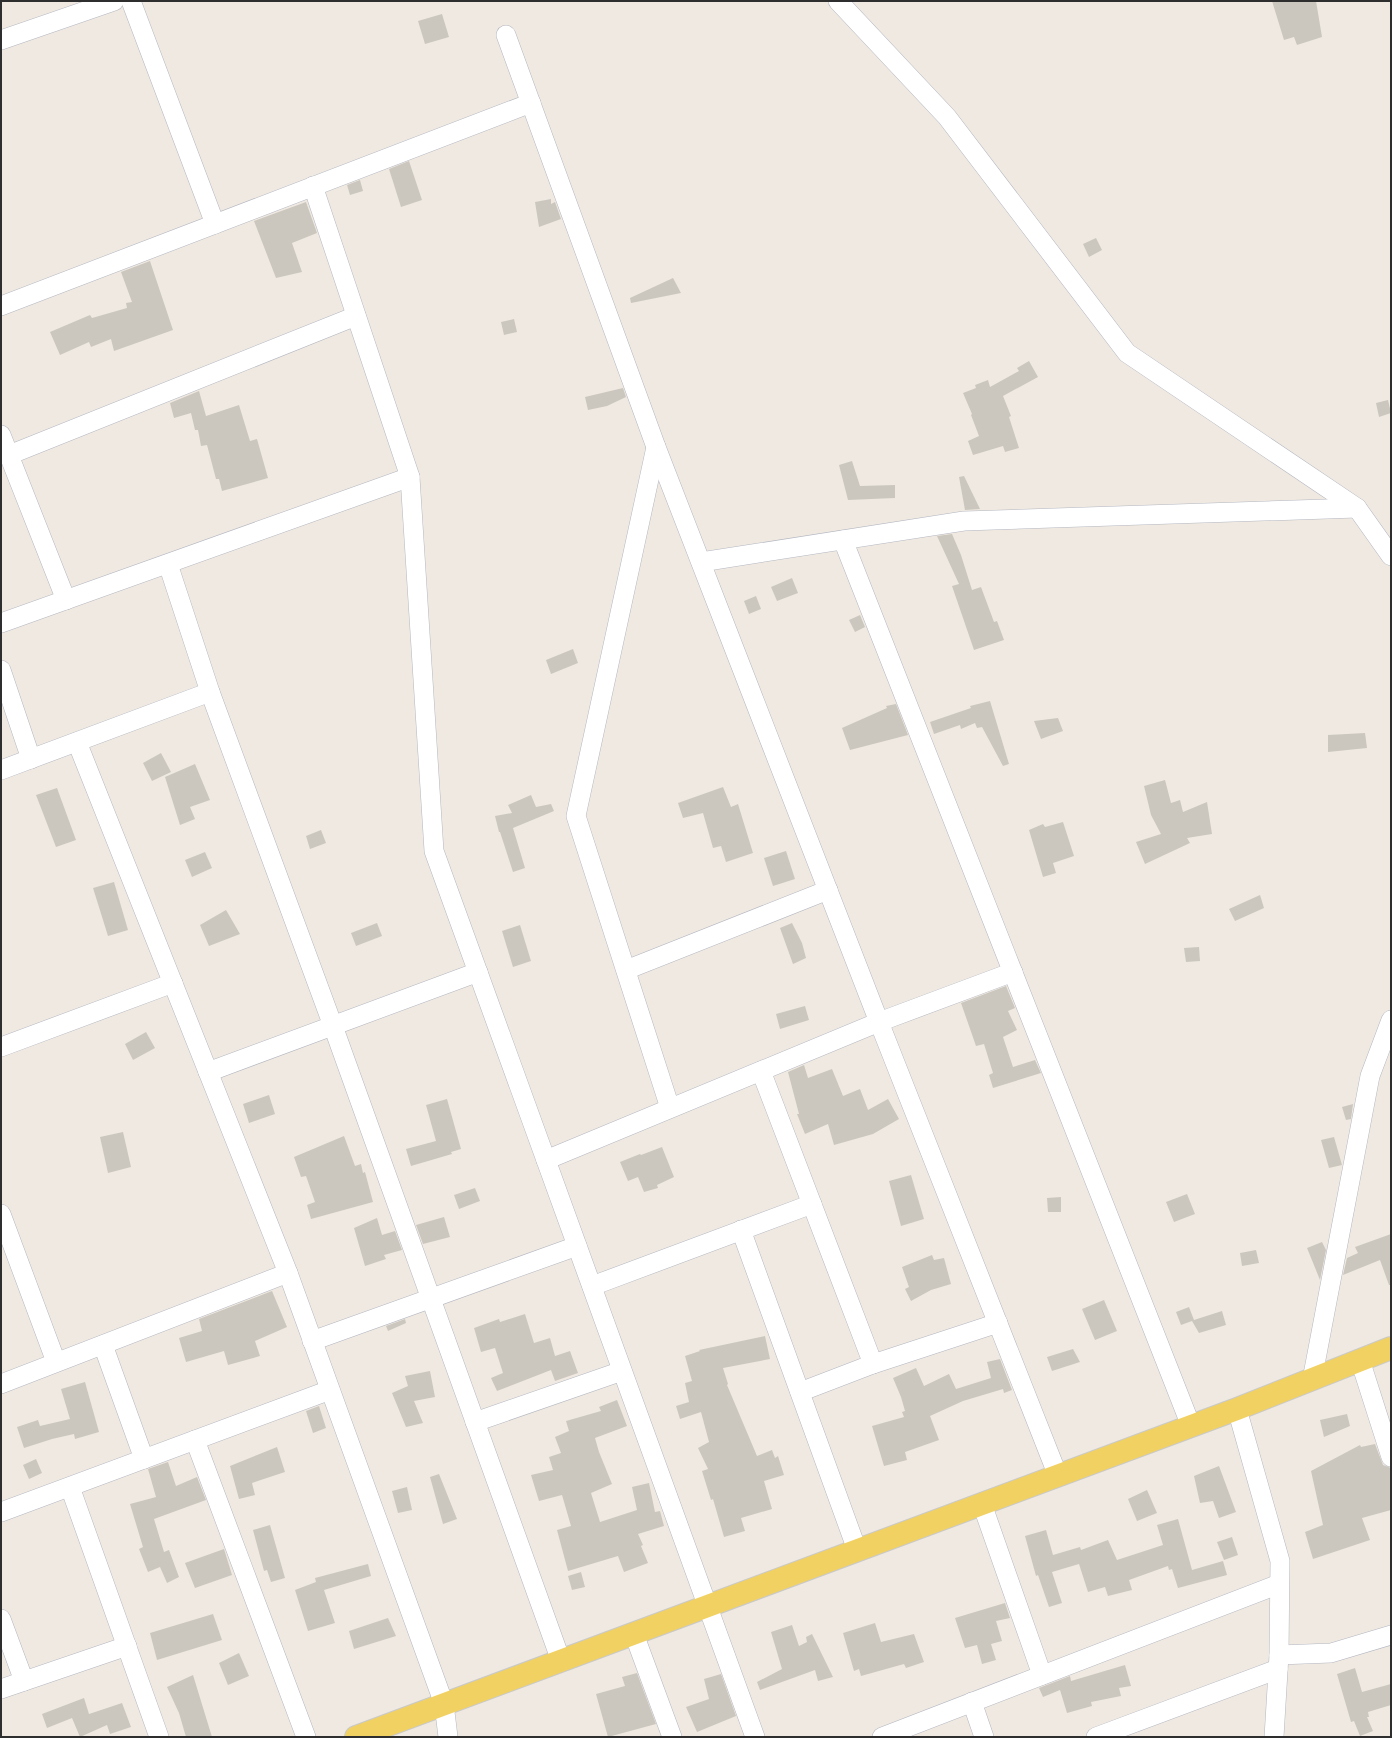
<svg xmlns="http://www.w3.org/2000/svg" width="1392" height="1738" viewBox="0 0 1392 1738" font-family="'Varela Round',sans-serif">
<rect width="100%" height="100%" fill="#efe9e1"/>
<!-- building -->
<g fill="#cbc7bf">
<polygon points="1272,1 1316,1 1322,37 1297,45 1294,37 1284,40"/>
<polygon points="442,14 449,37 425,44 418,21"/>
<polygon points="409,161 422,200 401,207 389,169"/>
<polygon points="360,180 363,191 350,195 347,185"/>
<polygon points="551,199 551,204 555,202 561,219 539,227 535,202"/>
<polygon points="306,202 317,233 292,243 302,272 276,278 254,221"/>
<polygon points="1096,238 1102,250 1089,257 1083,244"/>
<polygon points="150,261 173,330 114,351 111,339 91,347 89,342 60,355 50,332 90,315 92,318 127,308 126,303 132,302 121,272"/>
<polygon points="673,278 681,293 631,303 630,298"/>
<polygon points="514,319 517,332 504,335 501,322"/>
<polygon points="1029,361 1038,377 1003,396 1011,416 1009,417 1019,448 1005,452 1003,446 973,455 968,441 979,436 971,415 972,414 963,393 976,388 975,385 988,380 990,387 1019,371 1017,368"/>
<polygon points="623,388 626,397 607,406 588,410 585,397"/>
<polygon points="199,391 206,416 239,405 250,441 257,439 268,478 222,491 219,479 216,479 207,445 201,446 198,430 195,430 191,413 174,418 170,403"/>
<polygon points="1388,400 1391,413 1379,417 1376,403"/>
<polygon points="852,461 860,486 895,485 895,498 848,500 839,465"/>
<polygon points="964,476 980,509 965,510 959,477"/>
<polygon points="952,534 961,555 972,590 981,587 994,622 997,621 1004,640 974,650 952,586 959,584 937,536"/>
<polygon points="792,578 798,593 777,601 771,587"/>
<polygon points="756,596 761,609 749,614 744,601"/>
<polygon points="860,615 865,627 855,632 849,620"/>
<polygon points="573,649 578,663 551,674 546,660"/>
<polygon points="990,701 1009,764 1003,766 982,727 977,728 975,723 961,729 960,725 934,734 930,722 971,708 970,706"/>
<polygon points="896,704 908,735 850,750 842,728 887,708 886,706"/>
<polygon points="1058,718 1063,731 1041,739 1034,721"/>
<polygon points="1365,733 1367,748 1328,752 1328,735"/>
<polygon points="161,753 171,772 152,781 143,763"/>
<polygon points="195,764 210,800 190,807 195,819 180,825 165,777"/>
<polygon points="1165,780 1171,803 1180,800 1183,812 1207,802 1212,834 1187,838 1190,843 1145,864 1136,842 1161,834 1151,815 1144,786"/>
<polygon points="723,787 731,807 738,804 753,853 726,862 721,846 713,848 703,813 683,818 678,803"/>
<polygon points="57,788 76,840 56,847 36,795"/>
<polygon points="531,795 536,807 551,804 554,811 513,828 525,868 513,872 500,832 499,832 495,816 512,813 508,805"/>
<polygon points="1063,822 1074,856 1053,863 1056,873 1043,877 1029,830 1043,824 1045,827"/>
<polygon points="321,830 326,843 310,849 306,836"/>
<polygon points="786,851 795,879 773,886 764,858"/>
<polygon points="205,852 212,868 192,877 185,860"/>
<polygon points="114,882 128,930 108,936 93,888"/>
<polygon points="1260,895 1264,908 1235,921 1229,909"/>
<polygon points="226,910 240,934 209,946 200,925"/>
<polygon points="377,923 382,936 356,946 351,933"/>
<polygon points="792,923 802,943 806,958 793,964 780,928"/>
<polygon points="520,925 531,961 513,967 502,931"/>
<polygon points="1199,947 1200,961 1186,962 1184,948"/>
<polygon points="1006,986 1015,1008 1008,1011 1017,1030 1003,1037 1013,1067 1035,1060 1041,1073 993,1088 989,1075 993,1073 984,1044 976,1046 961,1003"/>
<polygon points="805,1006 809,1020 780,1029 776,1014"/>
<polygon points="146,1032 155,1048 133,1060 125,1044"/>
<polygon points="804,1065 808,1078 832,1069 843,1096 860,1089 868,1110 888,1099 899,1119 873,1134 834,1145 828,1124 805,1134 797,1114 799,1114 788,1072"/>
<polygon points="269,1095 275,1114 249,1123 243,1104"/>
<polygon points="447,1099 461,1149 451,1152 452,1154 411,1166 406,1149 436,1141 426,1105"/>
<polygon points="1353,1104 1351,1119 1346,1120 1342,1107"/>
<polygon points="123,1132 131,1167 108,1173 100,1137"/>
<polygon points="344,1136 355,1166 361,1164 363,1173 365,1172 373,1202 311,1219 307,1205 315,1202 306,1176 301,1177 294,1157"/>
<polygon points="1334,1137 1342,1165 1329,1168 1321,1140"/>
<polygon points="662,1147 674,1177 657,1185 658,1188 644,1192 638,1177 628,1181 620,1162 640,1154 641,1155"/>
<polygon points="911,1175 924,1219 901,1226 889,1181"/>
<polygon points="475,1188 480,1201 459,1209 454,1195"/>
<polygon points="1187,1194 1195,1214 1174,1222 1166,1202"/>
<polygon points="1061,1197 1061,1212 1048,1212 1047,1198"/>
<polygon points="444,1217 450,1237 423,1244 416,1225"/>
<polygon points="377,1218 382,1235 395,1231 402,1250 384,1255 386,1259 365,1266 354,1228"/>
<polygon points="1391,1234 1391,1285 1389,1285 1380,1260 1343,1275 1347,1258 1358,1253 1355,1247"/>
<polygon points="1322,1242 1326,1250 1320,1280 1307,1248"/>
<polygon points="1256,1250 1259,1263 1242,1266 1240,1253"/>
<polygon points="932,1255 934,1260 944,1258 951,1284 931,1290 911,1301 905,1289 909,1287 902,1267"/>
<polygon points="272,1291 287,1327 255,1341 260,1356 228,1365 224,1351 186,1362 179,1338 202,1331 199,1319"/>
<polygon points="1104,1300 1117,1331 1095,1340 1082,1309"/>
<polygon points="1189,1307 1194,1320 1222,1311 1226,1325 1199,1333 1192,1321 1181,1325 1176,1312"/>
<polygon points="525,1314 534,1343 550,1338 555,1356 570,1351 578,1373 555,1381 551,1370 497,1391 491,1378 503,1373 495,1348 481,1352 474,1328 499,1319 500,1322"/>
<polygon points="405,1319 406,1323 388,1331 386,1326"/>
<polygon points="765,1336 770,1359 723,1368 728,1384 727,1385 757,1456 772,1450 775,1458 778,1456 784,1475 764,1481 772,1509 741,1518 745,1531 724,1537 713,1499 711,1500 702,1471 708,1469 698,1448 709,1442 701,1412 680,1419 676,1406 689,1402 685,1383 692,1381 685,1356 700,1351 699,1350"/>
<polygon points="1073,1349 1080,1362 1052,1371 1047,1357"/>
<polygon points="1000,1359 1012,1390 1004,1393 1003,1389 963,1401 930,1416 939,1440 905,1452 907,1460 884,1466 872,1426 904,1417 902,1412 905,1411 901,1397 893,1378 916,1368 924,1386 949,1374 956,1389 991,1378 987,1362"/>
<polygon points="430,1371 435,1397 414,1401 423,1423 406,1427 392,1393 408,1386 405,1376"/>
<polygon points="85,1382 99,1432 75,1439 74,1434 52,1439 24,1448 17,1427 38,1420 40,1426 70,1419 61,1389"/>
<polygon points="617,1400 627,1426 595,1438 599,1452 612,1484 591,1493 600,1522 637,1510 632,1487 649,1483 655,1512 660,1511 664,1526 638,1534 643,1545 641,1546 648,1563 624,1572 618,1556 568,1571 557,1530 571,1526 562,1495 539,1501 531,1475 553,1470 549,1457 561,1453 555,1437 569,1431 566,1421 601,1411 599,1407"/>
<polygon points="319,1406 326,1428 313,1433 306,1411"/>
<polygon points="1347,1414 1350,1426 1324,1437 1320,1420"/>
<polygon points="1375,1444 1383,1465 1391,1468 1391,1510 1362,1518 1370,1540 1313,1559 1305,1532 1323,1525 1311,1471 1360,1445 1361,1447"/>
<polygon points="277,1447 285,1472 252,1483 255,1495 239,1499 230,1466"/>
<polygon points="36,1459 42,1473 29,1479 23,1465"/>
<polygon points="168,1462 176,1486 197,1477 206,1500 154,1519 164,1552 169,1550 179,1577 167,1583 160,1567 148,1572 139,1549 143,1547 130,1504 156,1497 148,1469"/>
<polygon points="1219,1466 1236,1512 1219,1518 1213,1501 1200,1503 1194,1476"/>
<polygon points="439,1474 457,1519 443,1524 430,1477"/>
<polygon points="407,1487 412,1510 398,1513 392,1491"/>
<polygon points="1147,1490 1157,1513 1137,1521 1128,1499"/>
<polygon points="1178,1519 1192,1570 1223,1561 1227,1575 1178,1588 1172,1569 1169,1570 1168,1566 1129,1580 1132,1590 1108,1596 1105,1587 1088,1592 1079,1564 1052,1572 1062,1603 1049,1607 1038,1575 1036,1576 1025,1536 1046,1530 1053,1555 1080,1547 1081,1550 1108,1540 1117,1560 1163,1545 1157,1525"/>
<polygon points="270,1525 285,1578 271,1582 267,1570 264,1571 253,1530"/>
<polygon points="1232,1537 1238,1555 1224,1560 1217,1542"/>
<polygon points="224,1549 232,1575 195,1588 185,1563"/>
<polygon points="368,1564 371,1576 324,1590 335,1623 308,1631 295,1590 316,1582 315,1578"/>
<polygon points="581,1572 585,1587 572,1590 568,1576"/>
<polygon points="1005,1603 1010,1618 996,1621 1002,1641 991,1644 996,1660 982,1664 977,1645 965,1648 955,1618"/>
<polygon points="213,1614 222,1640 157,1660 150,1633"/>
<polygon points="388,1618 396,1636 354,1649 349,1631"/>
<polygon points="875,1623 881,1642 914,1634 924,1662 906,1668 904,1664 861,1676 859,1669 854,1671 843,1633"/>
<polygon points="792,1625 799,1646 807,1642 806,1637 812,1634 833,1677 818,1681 815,1670 760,1690 757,1682 782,1669 771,1632"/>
<polygon points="239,1653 249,1676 228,1685 219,1663"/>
<polygon points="1125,1665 1131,1686 1119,1688 1121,1696 1091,1702 1092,1706 1067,1713 1060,1690 1043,1697 1039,1688 1070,1676 1071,1681"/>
<polygon points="1355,1668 1362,1692 1391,1684 1391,1705 1368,1712 1369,1717 1367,1717 1373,1731 1360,1736 1354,1721 1351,1722 1337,1674"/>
<polygon points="637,1673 656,1724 608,1737 596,1694 625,1686 622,1677"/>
<polygon points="721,1674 736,1716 697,1732 686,1707 709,1699 704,1679"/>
<polygon points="193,1675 212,1737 186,1737 179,1713 167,1687"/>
<polygon points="84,1698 89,1714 122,1703 131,1727 110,1734 107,1725 80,1737 72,1718 47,1728 42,1714"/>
</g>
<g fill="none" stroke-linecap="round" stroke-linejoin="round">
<!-- minor casing -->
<g stroke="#b4b7c1" stroke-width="20">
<g id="minor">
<polyline points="131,1 215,224"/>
<polyline points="838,1 947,117 1127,353 1357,508 1391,556"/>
<polyline points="506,35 656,447 879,1022 1058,1476"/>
<polyline points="1,40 114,1"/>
<polyline points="313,186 410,477 434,851 755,1737"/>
<polyline points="1,306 531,103"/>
<polyline points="1,435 66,600"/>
<polyline points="656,447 576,816 670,1108"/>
<polyline points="9,455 356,316"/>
<polyline points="843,540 1191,1426"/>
<polyline points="701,562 964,521 1357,508"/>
<polyline points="168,564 210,692 333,1026 561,1661"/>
<polyline points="1,623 410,477"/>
<polyline points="1,670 31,759"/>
<polyline points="77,742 288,1273 444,1704 448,1737"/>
<polyline points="1,770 210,692"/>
<polyline points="626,970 828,890"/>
<polyline points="1,1047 173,983"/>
<polyline points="761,1071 873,1364"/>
<polyline points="208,1072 478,972"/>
<polyline points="546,1160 879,1022 1013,972"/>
<polyline points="1,1214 56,1362"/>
<polyline points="741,1230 857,1550"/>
<polyline points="592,1286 812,1204"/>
<polyline points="312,1341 577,1246"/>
<polyline points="103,1345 144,1459"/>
<polyline points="1360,1360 1391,1457"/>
<polyline points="1312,1380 1370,1076 1391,1020"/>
<polyline points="1,1384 288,1273"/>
<polyline points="800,1392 873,1364 998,1323"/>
<polyline points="1237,1409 1280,1561 1279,1655 1274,1737"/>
<polyline points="475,1422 622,1371"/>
<polyline points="195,1440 306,1737"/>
<polyline points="70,1487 159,1737"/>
<polyline points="982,1504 1042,1675"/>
<polyline points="1,1512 330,1390"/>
<polyline points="1,1619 24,1681"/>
<polyline points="634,1634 672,1737"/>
<polyline points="1279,1655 1331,1653 1391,1635"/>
<polyline points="1,1689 127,1646"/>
<polyline points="972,1702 984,1737"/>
<polyline points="882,1737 1279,1584"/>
<polyline points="1096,1737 1278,1669"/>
</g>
</g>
<!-- primary casing -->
<g stroke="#c9c9c9" stroke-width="24">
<polyline id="primary" points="356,1737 1237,1409 1391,1348"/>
</g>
<!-- minor -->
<use href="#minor" stroke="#fff" stroke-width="19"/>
<!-- primary -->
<use href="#primary" stroke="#f2d163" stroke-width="22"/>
</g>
<!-- border -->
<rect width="1392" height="1738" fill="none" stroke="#2e2e2e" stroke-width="4"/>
</svg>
